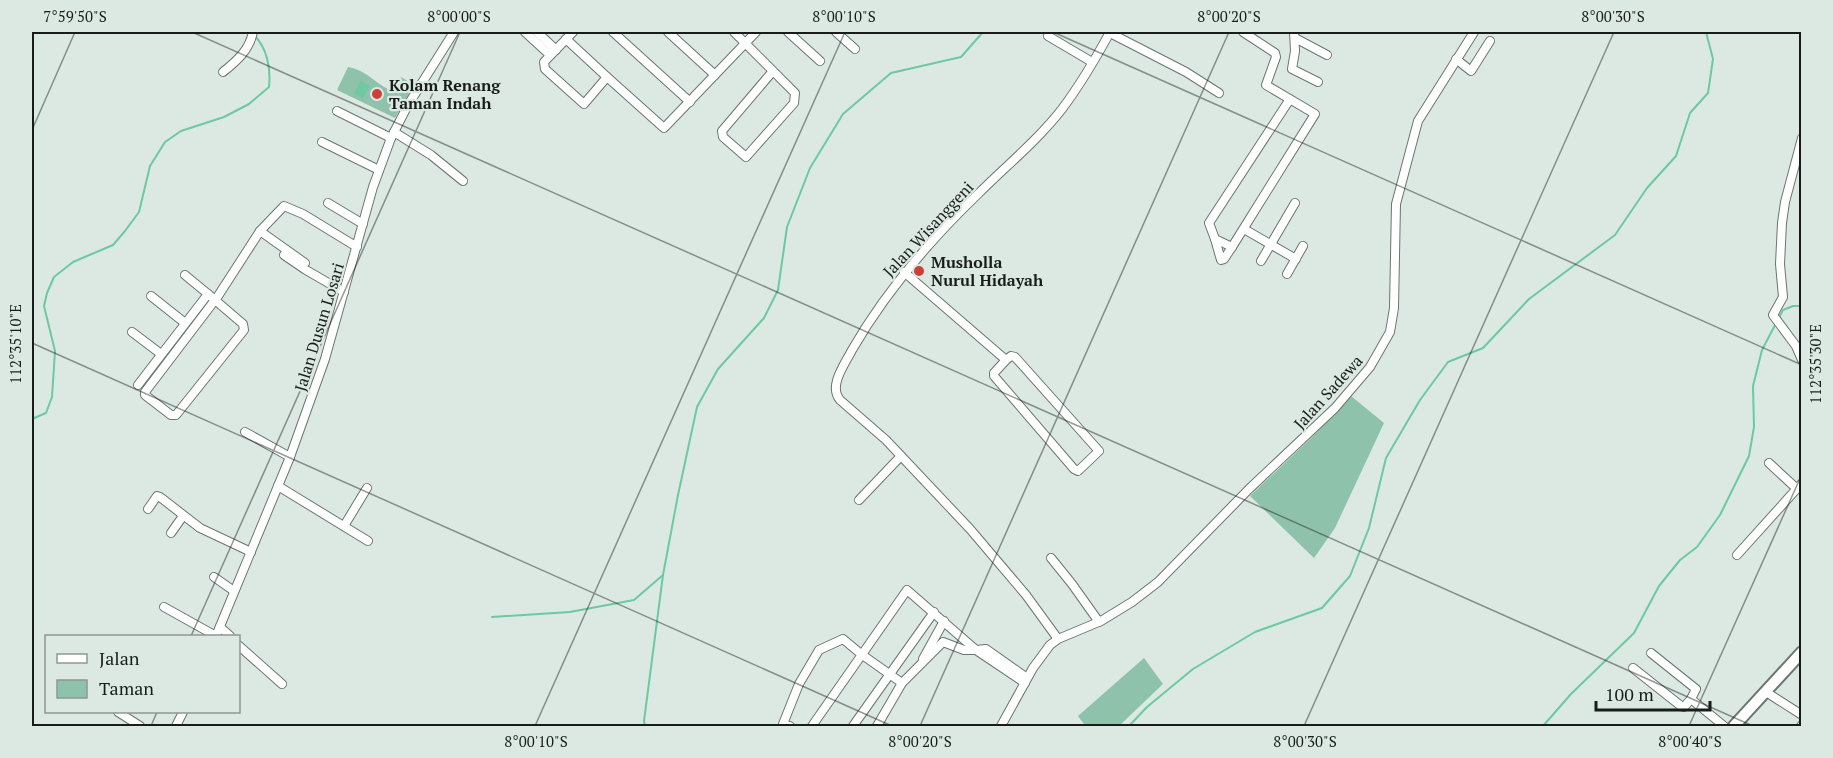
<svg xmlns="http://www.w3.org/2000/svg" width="1833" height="758" viewBox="0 0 1833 758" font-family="'PT Serif',serif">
<rect width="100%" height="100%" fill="#dce9e3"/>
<!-- green -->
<g fill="#8fc2aa">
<path d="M348 67C368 71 374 83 392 91L401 77 414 85 395 118 337 90Z"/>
<polygon points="1351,396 1384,423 1335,528 1314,558 1250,496 1312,437"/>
<polygon points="1144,658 1163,684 1119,726 1082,726 1084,724 1078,716"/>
</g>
<!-- water -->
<polygon fill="#6cc9a1" points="361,81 370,86 363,98 354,93"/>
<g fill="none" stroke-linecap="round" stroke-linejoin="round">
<!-- stream -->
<g stroke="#6cc9a1" stroke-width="2">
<path d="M32 419 46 413 52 397 55 351 44 306 47 293 54 277 73 262 113 245 125 231 139 212 150 166 165 142 181 131 224 117 249 104 269 87C271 68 267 48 254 35"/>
<polyline points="492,617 570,612 634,600 663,575 678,495 697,407 718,369 764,318 778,290 787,227 810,168 843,114 891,73 961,57 983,32"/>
<polyline points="645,726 644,721 663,575"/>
<polyline points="1129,726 1147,707 1193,669 1255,632 1322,608 1350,576 1369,528 1386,458 1420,400 1448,362 1483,348 1529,299 1615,235 1647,188 1676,156 1690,113 1708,93 1713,59 1706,32"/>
<polyline points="1543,726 1571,694 1634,633 1659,586 1680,560 1697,547 1720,515 1749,456 1754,427 1753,386 1762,350 1783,310 1793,306 1802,306"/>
</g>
<!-- minor casing -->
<g stroke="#6a7670" stroke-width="10">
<g id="minor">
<polyline points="525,32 550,55"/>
<polyline points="537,32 556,50"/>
<polyline points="573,32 544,62 545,69 584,104 607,77 664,128 756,32"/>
<polyline points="613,32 690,102"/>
<polyline points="668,32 715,75"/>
<polyline points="734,32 795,93 794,103 746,157 723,137 722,131 773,71"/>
<polyline points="788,32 820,61"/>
<polyline points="836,32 855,49"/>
<polyline points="1243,32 1275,53 1276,57 1266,85 1315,114 1232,247 1215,239 1209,223 1290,99"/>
<polyline points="1294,32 1295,51 1292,69 1318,82"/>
<polyline points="1110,33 1186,72 1219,93"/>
<polyline points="1048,36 1092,62"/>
<polyline points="1295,38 1327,55"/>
<polyline points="566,39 607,77"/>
<polyline points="1456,59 1471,71 1490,41"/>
<path d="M223 72C238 60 249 50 253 32"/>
<polyline points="337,111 391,138"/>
<polyline points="394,132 431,155 463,181"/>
<polyline points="1802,138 1785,202 1782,223 1780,264 1783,297 1773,315 1796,346 1802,360"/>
<polyline points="322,142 379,170"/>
<polyline points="328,203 363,224"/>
<polyline points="1244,229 1296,259"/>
<polyline points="1215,239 1221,260 1224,259 1232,247"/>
<polyline points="284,255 306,270 344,292"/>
<polyline points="1261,261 1295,203"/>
<polyline points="305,263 260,231 284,206 303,214 357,247"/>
<polyline points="904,272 1006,360 994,373 994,376 1074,469 1078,471 1099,451 1015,357 1011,356 1006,360"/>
<polyline points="1287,274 1303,246"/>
<polyline points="185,275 208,294"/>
<polyline points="151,296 185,323"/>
<polyline points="132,332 161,354"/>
<polyline points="138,385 208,294 243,324 244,330 176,415 171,415 145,395 145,392 215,300 218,296 260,231"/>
<polyline points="245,432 290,457"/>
<polyline points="1769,463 1796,488"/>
<polyline points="278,486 368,541"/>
<polyline points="859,500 901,456"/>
<polyline points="148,509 157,496 160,497 200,528 251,552"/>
<polyline points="344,526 367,488"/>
<polyline points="171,533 183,516"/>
<polyline points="1737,555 1802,483"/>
<polyline points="1051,558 1072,584 1099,622"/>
<polyline points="214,577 234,591"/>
<polyline points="164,607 216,636"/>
<polyline points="220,627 230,636"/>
<polyline points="216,636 290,457 325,359 373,187 391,138 408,105 454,32"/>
<path d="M1058 639 1026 595 970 529 886 440 840 400C828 386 845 364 852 350 886 291 929 241 978 194 1006 166 1038 140 1062 109 1080 85 1096 58 1110 32"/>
<polyline points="238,645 282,684"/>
<polyline points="1651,653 1696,689 1691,699"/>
<polyline points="923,659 944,621"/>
<polyline points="1633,668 1681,706 1684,707 1691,699 1724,726"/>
<polyline points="1766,692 1802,715"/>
<polyline points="118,712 140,726"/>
<polyline points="176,726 183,712"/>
<polyline points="790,726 783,724 799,684 819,650 843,639 861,654 902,683"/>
<polyline points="812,726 907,590 976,650 986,649 1027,678"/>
<polyline points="853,726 934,612"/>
<polyline points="877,726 902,683 943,642 964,650 976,650 1025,683"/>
<polyline points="1001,726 1033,668 1050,645 1058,639 1101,621 1132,602 1158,582 1249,489 1335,408 1370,367 1390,332 1394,308 1396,204 1418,121 1474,32"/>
<polyline points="1801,726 1802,725"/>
</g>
</g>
<!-- tertiary casing -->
<g stroke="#6a7670" stroke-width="14">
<polyline id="tertiary" points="1734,726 1802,652"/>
</g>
<!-- minor -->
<use href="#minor" stroke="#fff" stroke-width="8"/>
<!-- tertiary -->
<use href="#tertiary" stroke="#fff" stroke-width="10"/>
</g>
<!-- ticks -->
<path fill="none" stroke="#181d1b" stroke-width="1.5" stroke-opacity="0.45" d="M192 32 1753 726M1053 32 1802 365M32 130 75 32M32 343 892 726M191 636 460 32M151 726 157 712M535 726 845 32M920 726 1229 32M1304 726 1614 32M1689 726 1802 474"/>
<!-- markers -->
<g fill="#cd3f37" stroke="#dce9e3" stroke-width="2">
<circle cx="377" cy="94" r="6"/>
<circle cx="919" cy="271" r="6"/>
</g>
<g text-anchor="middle" stroke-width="4.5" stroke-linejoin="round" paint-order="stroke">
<!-- poi labels -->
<g font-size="16" font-weight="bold" fill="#181d1b" stroke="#dce9e3" text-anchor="start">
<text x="389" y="91">Kolam Renang<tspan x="389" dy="18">Taman Indah</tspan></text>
<text x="931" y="268">Musholla<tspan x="931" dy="18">Nurul Hidayah</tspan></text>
</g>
<!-- street labels -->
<g font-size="16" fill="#181d1b" stroke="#dce9e3">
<text transform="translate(928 229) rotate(-47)" y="6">Jalan Wisanggeni</text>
<text transform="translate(319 327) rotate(-73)" y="6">Jalan Dusun Losari</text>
<text transform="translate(1328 392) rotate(-48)" y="6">Jalan Sadewa</text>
</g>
</g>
<!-- border -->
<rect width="1833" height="758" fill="none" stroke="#dce9e3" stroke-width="66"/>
<!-- legend -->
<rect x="45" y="635" width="195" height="78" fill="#dce9e3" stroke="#8e9793" stroke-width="1.5"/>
<rect x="57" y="654" width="30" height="9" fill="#ffffff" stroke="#8e9793" stroke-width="1.5"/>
<text x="99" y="665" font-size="18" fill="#181d1b">Jalan</text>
<rect x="57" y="680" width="30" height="18" fill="#8fc2aa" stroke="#8e9793" stroke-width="1.5"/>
<text x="99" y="695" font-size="18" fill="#181d1b">Taman</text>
<!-- scale -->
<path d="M1596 701v9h114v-9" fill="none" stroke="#181d1b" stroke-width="3"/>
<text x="1605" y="701" font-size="18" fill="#181d1b" stroke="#dce9e3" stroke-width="4.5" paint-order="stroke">100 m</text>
<rect x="33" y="33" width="1767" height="692" fill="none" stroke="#181d1b" stroke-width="2"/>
<g font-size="15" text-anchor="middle" fill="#181d1b">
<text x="75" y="22">7°59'50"S</text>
<text x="459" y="22">8°00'00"S</text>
<text x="844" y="22">8°00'10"S</text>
<text x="1229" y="22">8°00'20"S</text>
<text x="1613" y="22">8°00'30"S</text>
<text transform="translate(16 344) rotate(-90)" y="5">112°35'10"E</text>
<text transform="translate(1816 364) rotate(-90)" y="5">112°35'30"E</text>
<text x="536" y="747">8°00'10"S</text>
<text x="920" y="747">8°00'20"S</text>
<text x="1305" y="747">8°00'30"S</text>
<text x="1690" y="747">8°00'40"S</text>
</g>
</svg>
